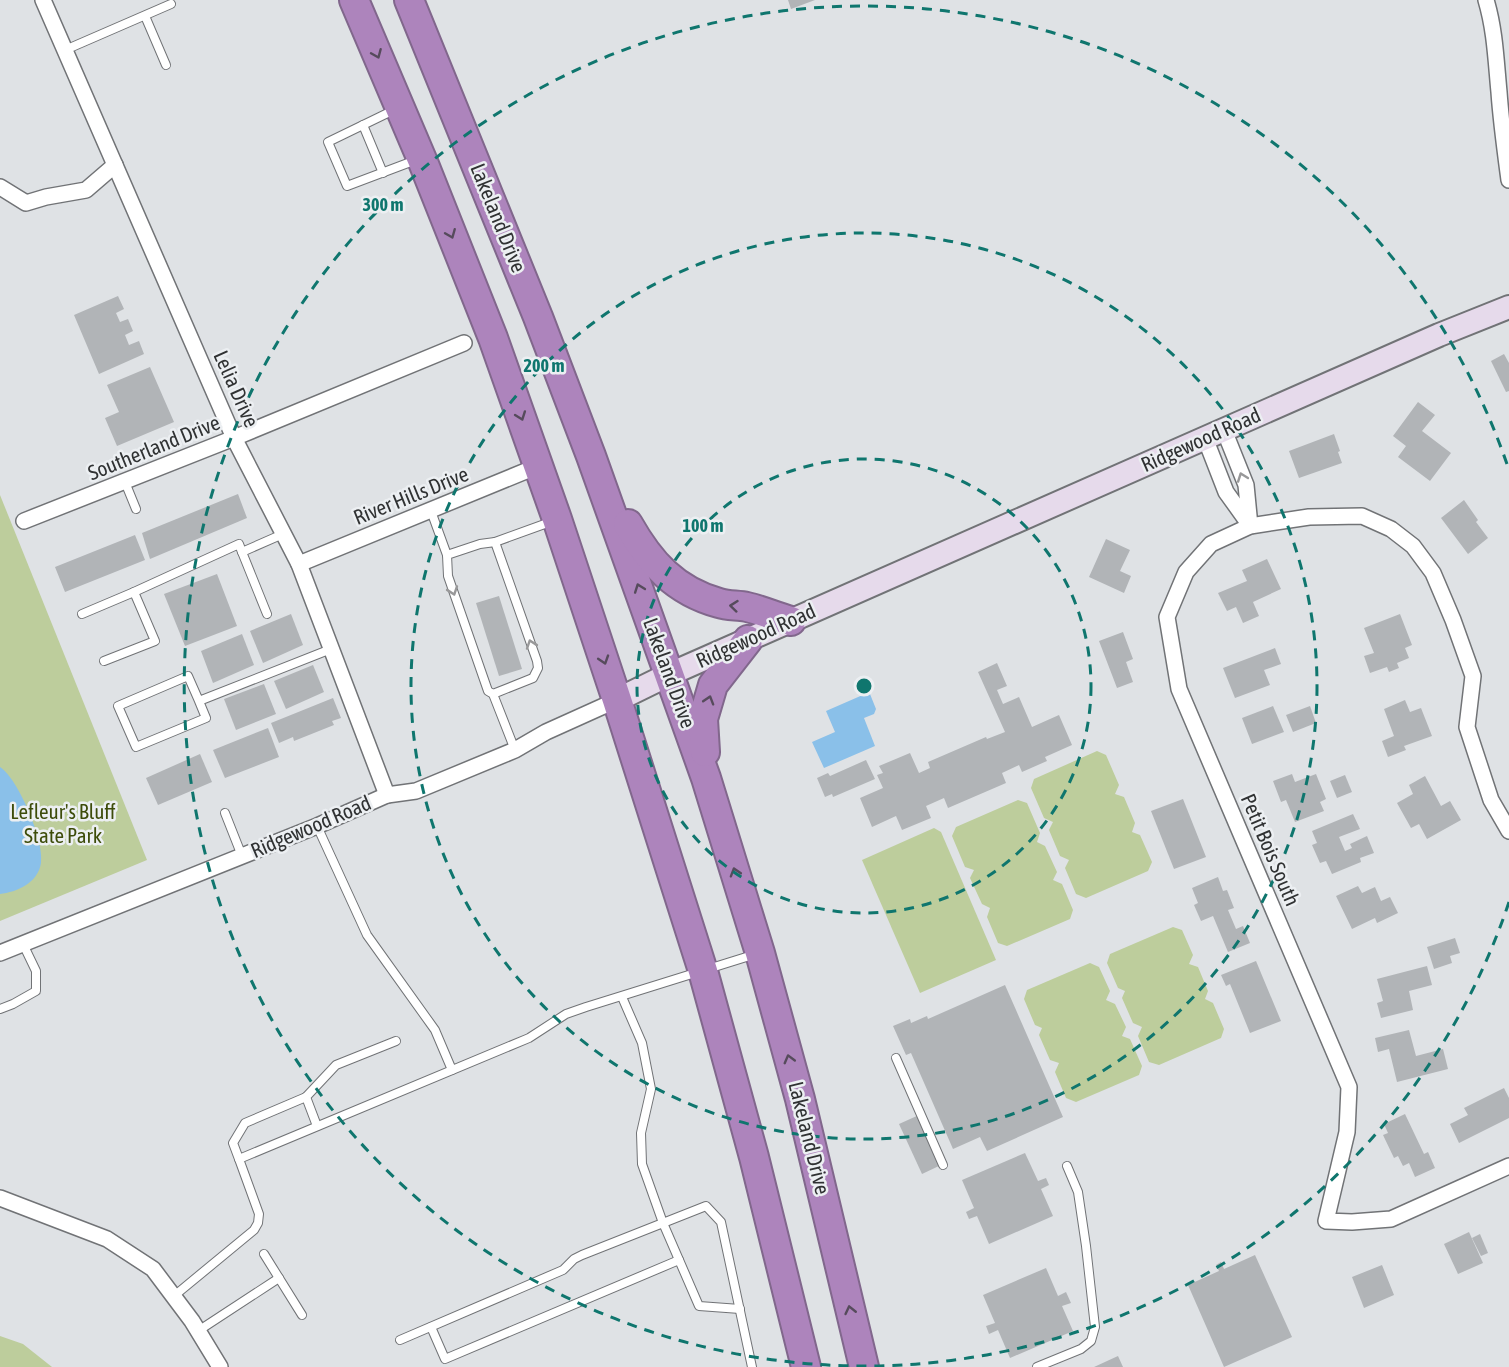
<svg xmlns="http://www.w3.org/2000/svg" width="1509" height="1367" viewBox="0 0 1509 1367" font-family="'Asap Condensed',sans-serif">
<rect width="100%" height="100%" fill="#dfe2e5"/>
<!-- green -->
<g fill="#bdcd9c">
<polygon points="0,495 147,860 0,921"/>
<polygon points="1097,751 1106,755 1119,785 1115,794 1124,797 1135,823 1132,832 1140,835 1152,862 1148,871 1086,898 1076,894 1065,868 1069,860 1060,856 1049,830 1053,822 1044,818 1031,788 1034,779"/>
<polygon points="1018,800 1027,803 1040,833 1037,842 1045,846 1057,872 1053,880 1062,884 1073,910 1070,919 1007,946 998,943 987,917 990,908 982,904 970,878 974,870 965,867 952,836 956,827"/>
<polygon points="934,828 941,832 996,960 920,993 862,860"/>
<polygon points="1173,927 1182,930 1193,955 1189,964 1198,967 1208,991 1205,999 1213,1003 1224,1029 1221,1038 1159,1065 1149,1062 1138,1036 1142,1027 1133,1023 1122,998 1125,991 1118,988 1107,963 1110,954"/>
<polygon points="1090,963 1099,967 1110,991 1106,1000 1115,1004 1126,1027 1122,1036 1130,1039 1142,1066 1139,1075 1076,1102 1066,1098 1055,1072 1059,1063 1050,1060 1039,1035 1042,1028 1035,1025 1024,999 1027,990"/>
<polygon points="0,1336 23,1344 52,1367 0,1367"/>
</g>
<!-- water -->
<g fill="#8ac0e9">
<polygon points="865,694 870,694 876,709 874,714 864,718 875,746 824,768 812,742 835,732 826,711"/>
<path d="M0 767C18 778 45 842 41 863 38 883 17 892 0 894Z"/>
</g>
<!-- building -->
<g fill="#b1b4b7">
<polygon points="788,0 815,0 791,9"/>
<polygon points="118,296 124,309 116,313 120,322 128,319 133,331 125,335 129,345 139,341 144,354 99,374 74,315"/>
<polygon points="1504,354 1509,363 1509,391 1506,392 1491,361"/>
<polygon points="150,367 174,422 117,446 105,418 119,412 107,385"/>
<polygon points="1418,402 1435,415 1422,431 1451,453 1430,481 1398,457 1406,446 1393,436"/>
<polygon points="1334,434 1340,451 1338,452 1342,463 1299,478 1289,451"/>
<polygon points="238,494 247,518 150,559 142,533"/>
<polygon points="1464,500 1478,520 1476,522 1488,538 1468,554 1441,518"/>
<polygon points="135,535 145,560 65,592 55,567"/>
<polygon points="1106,539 1130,550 1120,571 1131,576 1124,593 1089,577"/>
<polygon points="1267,559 1281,589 1253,602 1259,616 1243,623 1236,607 1227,611 1218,593 1247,581 1242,570"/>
<polygon points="217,574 237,626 185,646 164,594"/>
<polygon points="499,596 522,669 499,676 476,603"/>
<polygon points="291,614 303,645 263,663 250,631"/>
<polygon points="1400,614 1412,645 1405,648 1409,658 1397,663 1399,668 1389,672 1387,667 1370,673 1364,656 1374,653 1364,628"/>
<polygon points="1123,632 1133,659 1126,662 1133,682 1117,688 1099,641"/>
<polygon points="242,634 254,665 213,683 201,651"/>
<polygon points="1275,648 1281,664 1264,670 1270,685 1235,698 1223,668"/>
<polygon points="997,663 1007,686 997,690 1003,704 1019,697 1032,727 1059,715 1072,745 1045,757 1047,761 1022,772 1019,765 1002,773 1006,783 948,808 944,798 926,806 931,818 902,830 896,816 872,827 860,798 883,788 877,775 883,773 879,766 910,753 919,773 930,768 928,762 986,737 987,739 1005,732 978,672"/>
<polygon points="313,665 324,692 286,709 274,681"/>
<polygon points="264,684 276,714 236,730 224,699"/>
<polygon points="333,698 341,718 332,721 334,725 294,741 293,737 279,743 271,723"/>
<polygon points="1405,700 1410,712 1421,708 1432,736 1404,746 1406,750 1388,757 1382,741 1394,736 1384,709"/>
<polygon points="1273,706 1284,732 1252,744 1242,718"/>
<polygon points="1310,706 1316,723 1293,732 1286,715"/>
<polygon points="268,728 279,757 225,778 213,750"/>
<polygon points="200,754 212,782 158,805 146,778"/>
<polygon points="866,760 875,779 833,797 832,794 825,797 817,778 828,773 830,776"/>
<polygon points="1292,774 1295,782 1316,774 1326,799 1320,802 1324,811 1295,822 1286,800 1281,802 1273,781"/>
<polygon points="1345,775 1352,792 1337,798 1330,781"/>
<polygon points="1425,776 1441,806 1450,801 1461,820 1427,839 1419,824 1411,828 1397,803 1413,794 1409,785"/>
<polygon points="1183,799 1206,857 1174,869 1151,811"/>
<polygon points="1353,814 1360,829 1339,837 1345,851 1352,848 1350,844 1367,836 1374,853 1360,858 1361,862 1332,874 1326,861 1320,863 1312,845 1317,843 1312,831"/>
<polygon points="1218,877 1223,891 1227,890 1234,908 1228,910 1236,929 1243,926 1250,943 1228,952 1213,916 1201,921 1194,905 1198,903 1192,888"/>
<polygon points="1358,886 1362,893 1375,887 1381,901 1390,897 1398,913 1377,923 1375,918 1352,929 1336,896"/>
<polygon points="1455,938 1460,953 1450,956 1452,963 1434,969 1427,947"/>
<polygon points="1256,961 1281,1021 1250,1033 1230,984 1226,986 1221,975"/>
<polygon points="1427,966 1432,985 1409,991 1413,1010 1381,1018 1377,1003 1383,1001 1377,979"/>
<polygon points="1005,985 1063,1117 987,1151 980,1137 953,1149 911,1053 906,1055 893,1026 910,1019 911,1023 927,1016 928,1019"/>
<polygon points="1409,1030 1416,1056 1443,1049 1448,1069 1397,1082 1389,1049 1378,1052 1375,1038"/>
<polygon points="1504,1088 1509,1098 1509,1118 1459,1143 1450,1124 1468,1115 1464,1108"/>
<polygon points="1405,1114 1424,1154 1428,1152 1435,1168 1415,1177 1409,1163 1403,1166 1398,1156 1394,1158 1383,1135 1388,1133 1384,1124"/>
<polygon points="919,1115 941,1165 922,1174 899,1124"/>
<polygon points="1025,1153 1038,1181 1046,1178 1049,1185 1041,1189 1053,1216 989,1244 977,1216 969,1219 966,1212 974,1208 962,1180"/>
<polygon points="1469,1232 1483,1263 1458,1274 1444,1244"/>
<polygon points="1480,1234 1488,1253 1481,1256 1472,1238"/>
<polygon points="1255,1255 1292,1337 1224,1367 1188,1285 1219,1271 1216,1265 1221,1262 1224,1269"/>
<polygon points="1382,1265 1394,1295 1364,1308 1352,1277"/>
<polygon points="1046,1268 1058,1296 1066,1292 1071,1303 1062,1306 1073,1331 1010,1358 998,1330 989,1334 986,1326 995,1323 983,1295"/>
<polygon points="1118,1356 1123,1367 1094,1367"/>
</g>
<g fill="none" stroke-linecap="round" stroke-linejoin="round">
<!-- lane casing -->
<g stroke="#717376" stroke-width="10">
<g id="lane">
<polyline points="145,16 166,65"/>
<polyline points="65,50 171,4"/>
<polyline points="396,109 328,142 347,186 416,160"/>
<polyline points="363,125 383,173"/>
<polyline points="125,482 136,509"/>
<polyline points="431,511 447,555"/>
<polyline points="495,542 553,521"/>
<polyline points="82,614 134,592"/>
<polyline points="267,614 242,552 283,534"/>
<polyline points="104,661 155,641 134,592 239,544 242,552"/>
<polyline points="493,694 533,678 538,668 537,661 495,542 480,544 447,555 448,576 488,691 493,694 515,750"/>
<polyline points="199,701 188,676 118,706 136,747 206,718 199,701 331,649"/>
<polyline points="225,813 242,856"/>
<polyline points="317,826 367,935 435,1030 452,1070"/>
<polyline points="622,997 642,1043 651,1089 641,1133 642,1164 663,1223 699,1306 740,1309"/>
<polyline points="0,1009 13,1004 36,991 36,971 23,944"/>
<polyline points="896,1058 943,1165"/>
<polyline points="317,1126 306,1097 336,1065 396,1041"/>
<polyline points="239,1159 233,1143 245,1123 306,1097"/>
<polyline points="264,1254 302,1315"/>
<polyline points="174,1296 254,1230 258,1223 259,1214 239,1159 529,1038 566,1014 586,1007 756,954"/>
<polyline points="431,1327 445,1359 679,1260"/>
<polyline points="198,1331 279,1278"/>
<polyline points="400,1340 563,1270 574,1259 582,1255 706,1206 721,1222 752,1367"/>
<polyline points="1037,1367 1081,1349 1091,1341 1095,1327 1086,1246 1078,1192 1067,1166"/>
</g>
</g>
<!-- street casing -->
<g stroke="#717376" stroke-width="18">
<g id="street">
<polyline points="43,0 234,438 299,564 387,795"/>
<path d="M1486 0C1495 30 1496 61 1499 92 1501 121 1505 150 1509 180"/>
<polyline points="0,187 26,203 46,197 86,190 115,165"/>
<polyline points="1224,430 1246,485 1250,526"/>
<polyline points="1205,438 1226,492 1249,524"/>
<polyline points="24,521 234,438 464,343"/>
<polyline points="299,564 538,466"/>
<polyline points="1509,831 1491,800 1467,727 1473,676 1453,620 1433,573 1413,546 1391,529 1362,516 1309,517 1250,526 1211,544 1186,572 1167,617 1179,689 1349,1087 1347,1132 1326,1221 1352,1222 1391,1219 1509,1166"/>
<polyline points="0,953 317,826 387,795 416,791 515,750 546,732 617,700"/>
<polyline points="0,1198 107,1239 153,1269 192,1321 220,1367"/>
</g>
</g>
<!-- secondary casing -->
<g stroke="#717376" stroke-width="26">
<polyline id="secondary" points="617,700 670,674 1439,335 1509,307"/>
</g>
<!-- highway casing -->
<g stroke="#81678c" stroke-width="32">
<g id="highway">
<polyline points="354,0 423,162 493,338 557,519 617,700 703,971 754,1157 806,1367"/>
<polyline points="409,0 538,317 591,456 706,778 760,953 800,1099 864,1367"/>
<path d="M628 524C650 563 675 591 719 603 728 606 738 605 747 607 761 610 776 617 791 621"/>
<polyline points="705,752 703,719 713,685 748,640"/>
</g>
</g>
<!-- lane -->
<use href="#lane" stroke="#fff" stroke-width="8"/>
<!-- street -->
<use href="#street" stroke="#fff" stroke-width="15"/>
<!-- secondary -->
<use href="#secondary" stroke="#e6daeb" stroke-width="22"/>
<!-- highway -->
<use href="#highway" stroke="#ad84bc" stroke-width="28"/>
</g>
<!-- one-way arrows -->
<defs><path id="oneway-chevron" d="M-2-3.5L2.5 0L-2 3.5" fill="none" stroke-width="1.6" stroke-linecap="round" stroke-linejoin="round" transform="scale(1.5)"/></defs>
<g stroke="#564b5c">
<use href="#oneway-chevron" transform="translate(377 54) rotate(67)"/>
<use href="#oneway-chevron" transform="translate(451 234) rotate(68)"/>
<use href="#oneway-chevron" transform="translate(521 416) rotate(70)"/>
<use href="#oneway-chevron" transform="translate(639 588) rotate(-110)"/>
<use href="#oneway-chevron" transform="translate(734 606) rotate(-174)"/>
<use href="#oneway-chevron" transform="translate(604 660) rotate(72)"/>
<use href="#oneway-chevron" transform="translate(709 700) rotate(-73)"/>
<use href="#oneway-chevron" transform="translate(735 872) rotate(-107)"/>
<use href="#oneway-chevron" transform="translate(789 1059) rotate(-105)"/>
<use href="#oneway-chevron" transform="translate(850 1310) rotate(-103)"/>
</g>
<g stroke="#989899">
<use href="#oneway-chevron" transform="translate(1242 477) rotate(-110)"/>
<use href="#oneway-chevron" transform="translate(453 591) rotate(71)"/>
<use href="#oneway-chevron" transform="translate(531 644) rotate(-109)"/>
</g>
<!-- distance rings -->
<g fill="none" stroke="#0f766e" stroke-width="3" stroke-dasharray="10 8">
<circle cx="864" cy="686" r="227"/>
<circle cx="864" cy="686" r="453"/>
<path d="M1509 902A680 680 0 1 1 1509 470"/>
</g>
<g text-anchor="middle" stroke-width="5" stroke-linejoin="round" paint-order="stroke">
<!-- street labels -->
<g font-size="21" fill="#303233" stroke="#eceff2">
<text transform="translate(498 218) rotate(68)" y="7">Lakeland Drive</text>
<text transform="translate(236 389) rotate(66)" y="7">Lelia Drive</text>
<text transform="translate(1201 440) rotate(-24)" y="7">Ridgewood Road</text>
<text transform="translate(154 448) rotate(-22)" y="7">Southerland Drive</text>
<text transform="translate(411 496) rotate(-22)" y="7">River Hills Drive</text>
<text transform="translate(756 636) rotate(-24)" y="7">Ridgewood Road</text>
<text transform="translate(669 673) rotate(70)" y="7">Lakeland Drive</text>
<text transform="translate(311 827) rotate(-23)" y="7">Ridgewood Road</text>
<text transform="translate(1270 850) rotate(67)" y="7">Petit Bois South</text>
<text transform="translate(809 1138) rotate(76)" y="7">Lakeland Drive</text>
</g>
<!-- park labels -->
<g font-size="21" fill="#3d4c0a" stroke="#eceff2">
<text x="63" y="819">Lefleur's Bluff<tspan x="63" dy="24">State Park</tspan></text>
</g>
</g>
<circle cx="864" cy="686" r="9" fill="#0f766e" stroke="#eceff2" stroke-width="3"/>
<g font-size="18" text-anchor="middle" font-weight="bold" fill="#0f766e" stroke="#eceff2" stroke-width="5" stroke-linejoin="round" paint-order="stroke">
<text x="383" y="211">300 m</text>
<text x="544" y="372">200 m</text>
<text x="703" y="532">100 m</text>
</g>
</svg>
